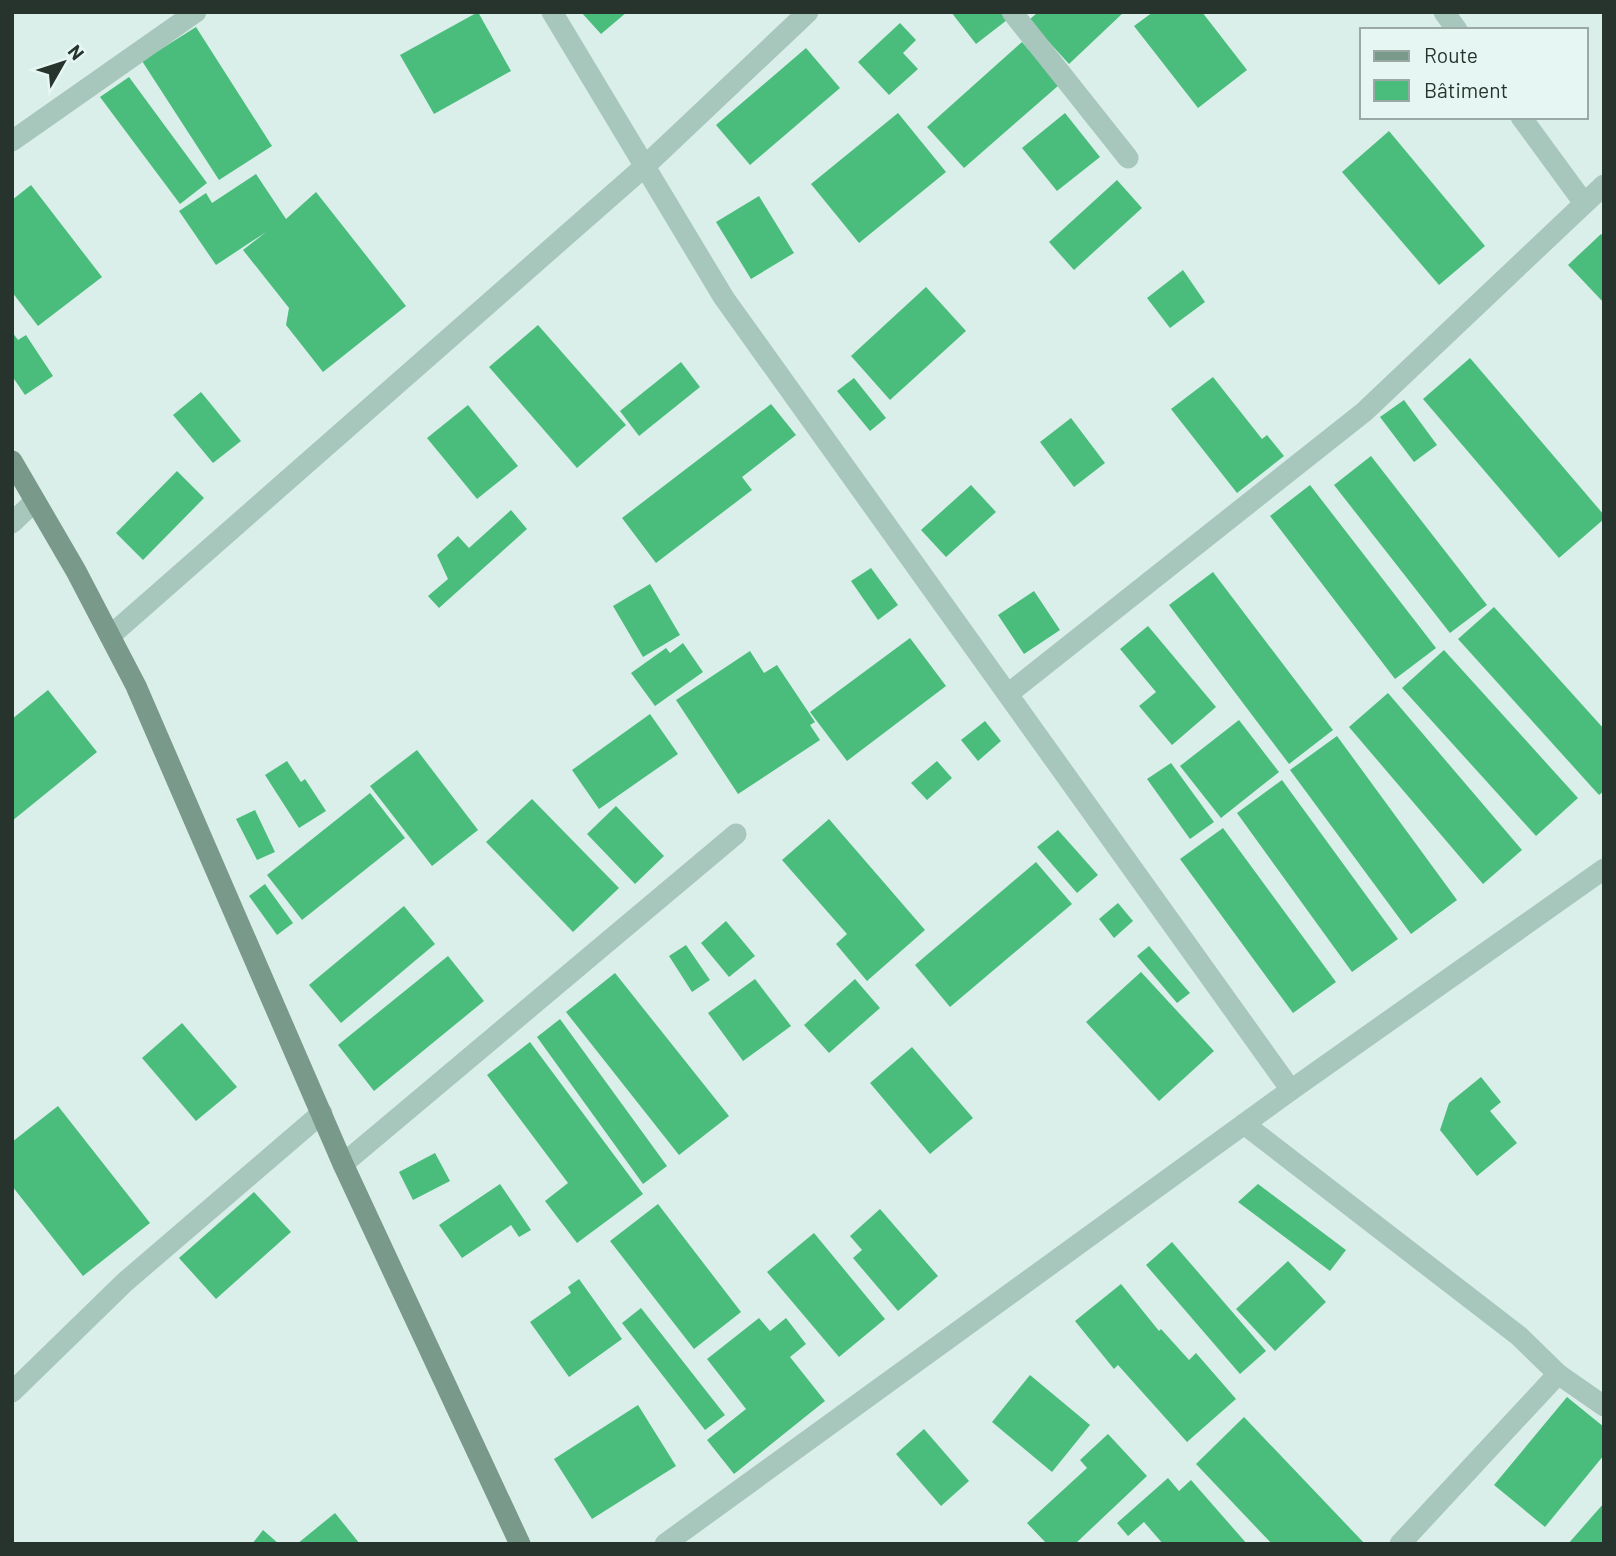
<svg xmlns="http://www.w3.org/2000/svg" width="1616" height="1556" viewBox="0 0 1616 1556" font-family="Barlow,sans-serif">
<rect width="100%" height="100%" fill="#daefea"/>
<!-- building -->
<g fill="#4abd7d">
<polygon points="478,12 511,71 434,114 400,55"/>
<polygon points="581,12 627,12 601,34"/>
<polygon points="951,12 1001,12 1007,20 976,44"/>
<polygon points="1038,12 1124,12 1069,64 1029,20"/>
<polygon points="1153,12 1202,12 1247,70 1198,108 1134,26"/>
<polygon points="900,23 916,40 903,53 918,69 889,95 858,62"/>
<polygon points="196,27 272,146 219,180 142,61"/>
<polygon points="1022,42 1059,85 964,168 927,127"/>
<polygon points="806,48 840,88 750,165 716,125"/>
<polygon points="129,77 207,183 180,204 100,97"/>
<polygon points="898,113 946,172 859,243 811,184"/>
<polygon points="1065,113 1100,157 1057,191 1022,148"/>
<polygon points="1389,131 1485,246 1439,285 1342,172"/>
<polygon points="256,174 286,219 316,192 406,306 323,372 286,325 289,308 243,250 266,232 216,265 179,211 206,193 212,203"/>
<polygon points="1117,180 1142,208 1074,270 1049,242"/>
<polygon points="31,185 102,277 38,326 12,292 12,200"/>
<polygon points="759,196 794,253 751,279 716,222"/>
<polygon points="1601,234 1604,237 1604,303 1568,265"/>
<polygon points="1183,270 1205,302 1170,328 1147,298"/>
<polygon points="926,287 966,331 890,400 851,356"/>
<polygon points="538,325 626,425 577,468 489,367"/>
<polygon points="12,332 18,340 26,335 53,376 25,395 12,376"/>
<polygon points="1470,358 1604,515 1604,519 1559,558 1423,399"/>
<polygon points="681,362 700,387 639,436 620,411"/>
<polygon points="1213,377 1262,439 1267,435 1284,456 1237,493 1171,409"/>
<polygon points="854,378 886,418 870,431 837,391"/>
<polygon points="201,392 241,441 213,463 173,415"/>
<polygon points="1404,400 1437,445 1414,462 1380,417"/>
<polygon points="771,404 796,435 742,477 752,490 656,563 622,518"/>
<polygon points="468,405 518,466 477,499 427,438"/>
<polygon points="1071,418 1105,463 1074,487 1040,442"/>
<polygon points="1371,456 1487,605 1450,633 1334,485"/>
<polygon points="177,471 204,498 143,560 116,533"/>
<polygon points="971,485 996,512 946,557 921,530"/>
<polygon points="1310,485 1436,648 1395,679 1270,516"/>
<polygon points="511,510 527,529 439,608 428,596 448,579 437,555 458,536 469,548"/>
<polygon points="871,568 898,605 878,620 851,581"/>
<polygon points="1213,572 1333,730 1289,764 1169,605"/>
<polygon points="650,584 680,635 643,657 613,606"/>
<polygon points="1034,591 1060,630 1024,654 998,615"/>
<polygon points="1494,607 1604,729 1604,791 1599,795 1458,639"/>
<polygon points="1148,626 1216,707 1172,745 1139,706 1156,692 1120,649"/>
<polygon points="910,638 946,686 847,761 810,712"/>
<polygon points="683,643 703,672 655,706 631,673 666,648 670,653"/>
<polygon points="1444,650 1578,798 1536,836 1402,688"/>
<polygon points="750,651 764,673 777,665 815,722 810,725 820,740 738,794 676,700"/>
<polygon points="48,690 97,752 12,821 12,719"/>
<polygon points="1388,693 1522,850 1483,884 1349,727"/>
<polygon points="650,714 678,754 599,809 572,770"/>
<polygon points="1239,720 1279,772 1221,818 1180,766"/>
<polygon points="985,721 1001,741 978,761 961,740"/>
<polygon points="1337,736 1457,900 1411,934 1290,770"/>
<polygon points="417,750 478,830 432,866 370,786"/>
<polygon points="287,761 301,782 305,779 326,811 299,828 265,775"/>
<polygon points="937,761 952,778 927,800 911,783"/>
<polygon points="1171,763 1214,822 1190,839 1147,779"/>
<polygon points="1282,780 1398,939 1352,972 1237,813"/>
<polygon points="370,793 405,838 302,920 267,875"/>
<polygon points="532,799 619,888 573,932 486,842"/>
<polygon points="616,806 664,856 635,884 587,834"/>
<polygon points="255,810 275,852 257,860 236,819"/>
<polygon points="829,819 925,930 867,981 836,944 847,934 782,860"/>
<polygon points="1223,828 1336,982 1293,1013 1180,859"/>
<polygon points="1058,830 1098,875 1077,893 1037,847"/>
<polygon points="1036,862 1072,904 950,1007 915,965"/>
<polygon points="265,884 293,923 277,935 249,896"/>
<polygon points="1118,903 1133,921 1114,938 1099,919"/>
<polygon points="404,906 435,944 341,1023 309,985"/>
<polygon points="726,921 755,956 729,977 701,943"/>
<polygon points="686,945 710,980 692,992 669,956"/>
<polygon points="1149,946 1190,993 1177,1003 1137,956"/>
<polygon points="448,956 484,1001 374,1091 338,1045"/>
<polygon points="1141,972 1214,1051 1159,1101 1086,1022"/>
<polygon points="615,973 729,1116 679,1155 566,1012"/>
<polygon points="755,979 791,1026 743,1061 708,1013"/>
<polygon points="855,979 880,1008 829,1053 804,1025"/>
<polygon points="560,1019 667,1166 643,1184 537,1037"/>
<polygon points="182,1023 237,1087 196,1121 142,1058"/>
<polygon points="530,1042 643,1194 577,1243 545,1201 568,1183 487,1075"/>
<polygon points="912,1047 973,1118 930,1154 870,1083"/>
<polygon points="1481,1077 1501,1102 1490,1111 1517,1143 1477,1176 1440,1130 1449,1103"/>
<polygon points="58,1106 150,1223 83,1276 12,1186 12,1142"/>
<polygon points="435,1153 450,1181 413,1200 399,1172"/>
<polygon points="500,1184 531,1230 519,1237 511,1225 462,1258 439,1225"/>
<polygon points="1258,1184 1346,1250 1330,1271 1238,1202"/>
<polygon points="254,1192 291,1232 216,1299 179,1258"/>
<polygon points="658,1204 741,1312 694,1349 610,1241"/>
<polygon points="880,1209 938,1276 898,1311 853,1258 862,1250 850,1236"/>
<polygon points="814,1233 885,1319 839,1357 767,1272"/>
<polygon points="1172,1242 1266,1351 1240,1374 1146,1265"/>
<polygon points="1288,1261 1326,1302 1275,1351 1236,1309"/>
<polygon points="579,1279 622,1339 569,1377 530,1322 571,1293 568,1287"/>
<polygon points="1121,1284 1159,1331 1161,1329 1189,1360 1196,1353 1236,1399 1187,1442 1118,1365 1114,1369 1075,1321"/>
<polygon points="641,1308 725,1415 705,1430 622,1323"/>
<polygon points="759,1318 770,1331 786,1318 806,1344 790,1357 825,1401 734,1474 707,1440 746,1409 707,1359"/>
<polygon points="1030,1375 1090,1425 1052,1472 992,1422"/>
<polygon points="1567,1397 1604,1427 1604,1455 1545,1527 1494,1485"/>
<polygon points="638,1405 676,1466 592,1519 554,1459"/>
<polygon points="1244,1417 1365,1544 1272,1544 1196,1464"/>
<polygon points="924,1429 969,1481 941,1506 896,1454"/>
<polygon points="1108,1434 1147,1476 1075,1544 1047,1544 1027,1523 1087,1468 1080,1460"/>
<polygon points="1168,1478 1179,1491 1191,1480 1247,1544 1163,1544 1144,1522 1128,1536 1117,1523"/>
<polygon points="1604,1503 1604,1544 1568,1544"/>
<polygon points="335,1513 360,1544 297,1544"/>
<polygon points="263,1530 279,1544 252,1544"/>
</g>
<g fill="none" stroke-linecap="round" stroke-linejoin="round">
<!-- street -->
<g stroke="#a7c6bc" stroke-width="21">
<polyline points="552,12 724,298 1291,1090"/>
<polyline points="1012,12 1128,158"/>
<polyline points="1444,12 1457,30"/>
<polyline points="1521,117 1584,203"/>
<polyline points="12,141 196,12"/>
<polyline points="12,523 35,501"/>
<polyline points="110,636 644,167 808,12"/>
<polyline points="1008,694 1364,412 1604,185"/>
<polyline points="1244,1124 1519,1336 1558,1374 1604,1406"/>
<polyline points="343,1164 736,834"/>
<polyline points="12,1392 125,1282 322,1113"/>
<polyline points="665,1544 1291,1090 1604,869"/>
<polyline points="1400,1544 1558,1374"/>
</g>
<!-- secondary -->
<polyline stroke="#799a8b" stroke-width="21" points="12,461 76,571 136,686 343,1164 520,1544"/>
</g>
<!-- border -->
<rect width="1616" height="1556" fill="none" stroke="#27332d" stroke-width="28"/>
<!-- legend -->
<rect x="1360" y="28" width="228" height="91" fill="#e6f7f3" stroke="#9aa9a4" stroke-width="2"/>
<rect x="1374" y="51" width="35" height="10" fill="#799a8b" stroke="#9aa9a4" stroke-width="2"/>
<text x="1424" y="63" font-size="21" fill="#27332d">Route</text>
<rect x="1374" y="80" width="35" height="21" fill="#4abd7d" stroke="#9aa9a4" stroke-width="2"/>
<text x="1424" y="98" font-size="21" fill="#27332d">Bâtiment</text>
<!-- north arrow -->
<g transform="translate(63 63) rotate(51)" stroke="#e6f7f3" stroke-width="5" paint-order="stroke">
<path d="M0-5L12 26L0 18L-12 26Z" fill="#27332d"/>
<text y="-10" font-size="19" font-weight="bold" text-anchor="middle" fill="#27332d">N</text>
</g>
</svg>
